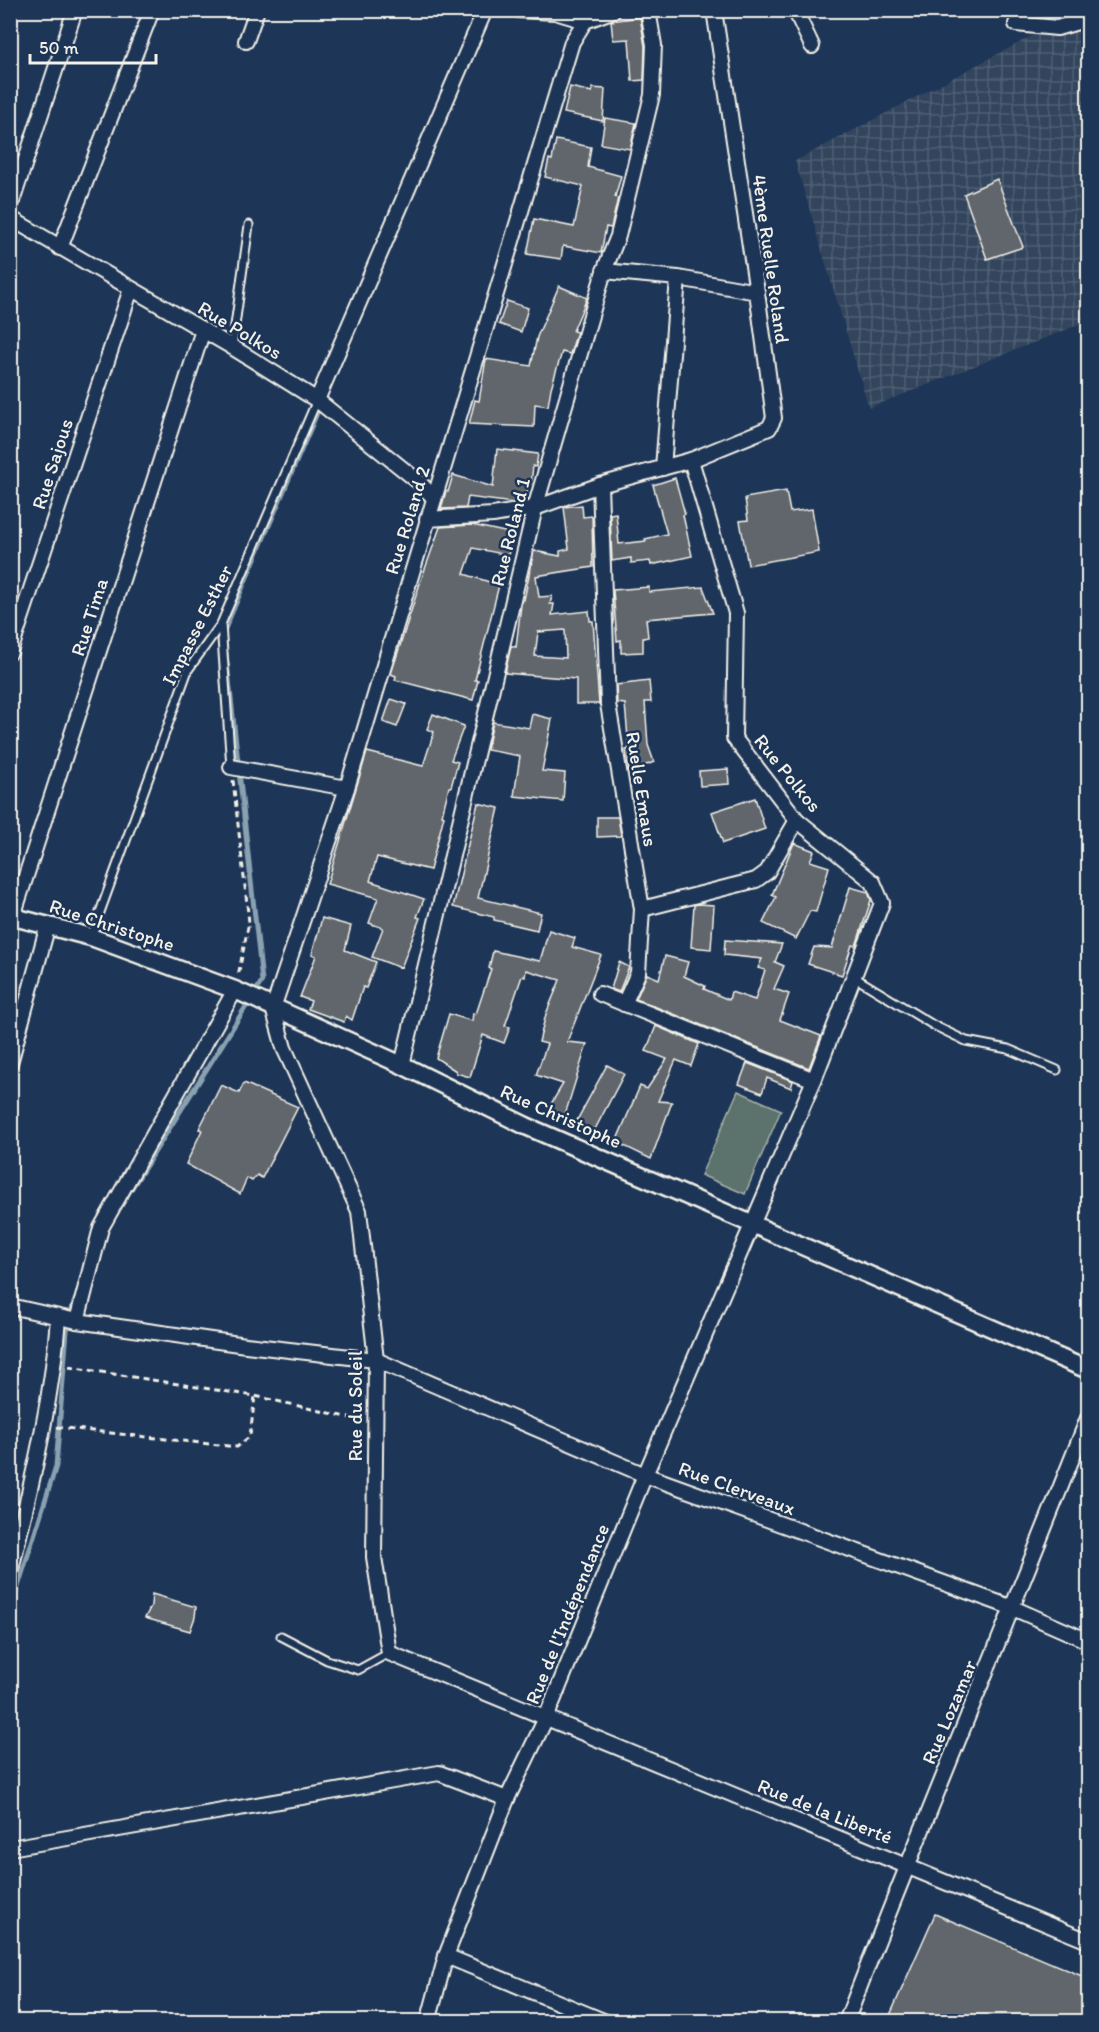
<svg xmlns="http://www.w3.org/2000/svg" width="1099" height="2032" viewBox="0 0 1099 2032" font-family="Itim,sans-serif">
<defs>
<pattern id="industrial-grid" width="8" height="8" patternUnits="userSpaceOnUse" patternTransform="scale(1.5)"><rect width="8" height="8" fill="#31445d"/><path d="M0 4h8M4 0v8" fill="none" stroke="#4f5f74"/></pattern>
</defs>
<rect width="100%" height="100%" fill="#1d3557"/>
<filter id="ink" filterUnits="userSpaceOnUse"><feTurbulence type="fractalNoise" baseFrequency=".0167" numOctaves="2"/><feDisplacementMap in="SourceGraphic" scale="12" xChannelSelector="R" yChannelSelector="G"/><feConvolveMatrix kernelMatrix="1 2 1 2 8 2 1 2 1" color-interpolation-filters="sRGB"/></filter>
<g filter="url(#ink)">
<!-- industrial -->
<polygon fill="url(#industrial-grid)" points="1079,11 1088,11 1088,321 869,408 795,161"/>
<!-- green -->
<polygon fill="#5c726d" stroke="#a8b2aa" stroke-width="1.5" points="738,1091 781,1110 745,1194 701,1175"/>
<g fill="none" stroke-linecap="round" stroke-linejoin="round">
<!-- stream -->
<g stroke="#89a1b0" stroke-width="5">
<polyline points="224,635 224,631 320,406"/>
<polyline points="120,1207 262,981 226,653"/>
<polyline points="10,1612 56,1466 68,1318 78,1293"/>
</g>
</g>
<!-- building -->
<g fill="#60666c" stroke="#f4f1e8" stroke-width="1.5" fill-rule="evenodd">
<polygon points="640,17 645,46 644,80 632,81 629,39 613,40 611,21"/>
<polygon points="570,87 592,92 592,88 605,89 603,121 564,113"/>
<polygon points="605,118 636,123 630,149 601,144"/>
<polygon points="556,140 591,147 588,167 621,176 615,197 618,198 611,228 606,227 601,253 563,246 561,259 527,254 534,219 574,227 583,186 545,177 549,159 552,160"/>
<polygon points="997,179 1023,247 987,259 964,194"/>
<polygon points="559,286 587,298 573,331 577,332 570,354 562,352 551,388 548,406 535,404 534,427 469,424 475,400 479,401 486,359 531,366 537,337"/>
<polygon points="507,301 528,308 521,332 499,324"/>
<polygon points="497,449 538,454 536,467 533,466 531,484 528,483 526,500 513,503 468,497 466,508 441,509 446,491 448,492 453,475 493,487"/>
<polygon points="675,478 685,514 683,515 692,556 651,565 650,561 631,563 631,558 612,561 610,514 616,513 619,544 646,541 645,539 667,534 653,485"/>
<polygon points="786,491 790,512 812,509 819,552 748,565 740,521 748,520 745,498"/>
<path d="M582 505 583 517 592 516 593 567 536 576 539 597 552 596 550 604H554L552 615 589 611 590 621H593L599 704H576V679L505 673 511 646 516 647 521 605 522 600H524L534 551 560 556V551L569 549 564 507ZM565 630 566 658 535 656 538 632Z"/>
<polygon points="472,525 514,534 508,555 473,548 464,574 499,585 475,680 478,680 473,700 395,680 396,676 391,674 421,580 440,527"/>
<polygon points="649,587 649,592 703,587 713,613 646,619 648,637 643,638 643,652 621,653 621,640 617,641 613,590"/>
<polygon points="649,681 651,702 645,702 648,745 654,762 629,772 626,750 629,749 625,704 617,703 616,685"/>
<polygon points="391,699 406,704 397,727 383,722"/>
<polygon points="433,714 464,726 451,760 458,762 451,787 449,787 442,815 444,816 430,870 377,857 370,881 424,899 417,917 420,918 401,968 372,957 383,928 369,923 378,898 327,884 367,752 423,766 434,732 427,729"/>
<polygon points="532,714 552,719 542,771 565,773 563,801 514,796 520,756 487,750 493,722 529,728"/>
<polygon points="728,769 729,784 700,786 699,771"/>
<polygon points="755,798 765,829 723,843 712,812"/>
<polygon points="478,803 499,808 478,898 541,913 537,930 494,920 494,917 453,907"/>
<polygon points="597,817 618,817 621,836 597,837"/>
<polygon points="794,843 814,851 810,861 829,867 816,912 810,911 796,939 763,923 776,897 772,895"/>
<polygon points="850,887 868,892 871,900 856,946 852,945 842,975 808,964 814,947 832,948"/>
<polygon points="699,904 714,905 711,949 691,947 694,905"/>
<polygon points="322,918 351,926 345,950 376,962 366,988 363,987 352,1020 346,1016 344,1022 308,1009 311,1001 300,997 316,956 312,954"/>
<polygon points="549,930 575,938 572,947 601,955 567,1042 587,1044 564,1118 548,1109 563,1084 536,1075 547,1044 539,1042 546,1014 560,980 526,970 525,977 522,976 505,1026 510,1027 504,1043 483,1035 470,1077 456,1073 456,1071 436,1058 449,1014 472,1021 473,1013 476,1014 491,969 489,968 493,951 540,961"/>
<polygon points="725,940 782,944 775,962 784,966 774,989 789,994 780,1020 821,1036 809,1068 636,999 647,974 659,979 665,956 688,962 684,976 705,986 704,989 729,1000 731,992 755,1000 765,970 758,968 762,959 724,955"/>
<polygon points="619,962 629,967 619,992 611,989"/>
<polygon points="656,1026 699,1044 691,1066 676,1060 675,1062 658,1101 672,1102 651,1159 616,1142 640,1086 647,1089 667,1059 646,1051"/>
<polygon points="747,1063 793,1081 791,1088 767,1078 762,1093 739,1084"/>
<polygon points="607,1065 624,1074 593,1133 575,1124"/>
<polygon points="244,1083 298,1107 262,1178 257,1175 252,1181 247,1178 240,1194 186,1164 202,1130 199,1129 221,1085 239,1093"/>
<polygon points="152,1594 196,1607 195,1617 190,1631 145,1618 151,1606"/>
<polygon points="935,1914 1089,1979 1089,2022 887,2022"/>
</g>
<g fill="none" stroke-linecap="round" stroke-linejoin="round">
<!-- service casing -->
<g stroke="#f4f1e8" stroke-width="11">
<g id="service">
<polyline points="232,347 249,225"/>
<polyline points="221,624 231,767"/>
<polyline points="91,937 188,670 221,624 317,400"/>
<polyline points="854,977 933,1025 966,1041 1008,1049 1057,1070"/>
<polyline points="281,1636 327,1660 358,1670 389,1653"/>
</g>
</g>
<!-- minor casing -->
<g stroke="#f4f1e8" stroke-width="18">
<g id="minor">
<polyline points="518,10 555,12 585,21"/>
<polyline points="614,10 585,21 572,42 347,788 273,1008 284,1048 359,1211 376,1360 374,1557 389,1653 1088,1941"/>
<polyline points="795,10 812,46"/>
<polyline points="1016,24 1057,28 1088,19"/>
<polyline points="246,41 257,10"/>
<polyline points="10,208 75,10"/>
<polyline points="10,218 232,347 317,400 419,482 434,498"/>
<polyline points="60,248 152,10"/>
<polyline points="604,271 678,278 757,292"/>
<polyline points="317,400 485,10"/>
<polyline points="691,460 769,428 774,418 757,292 714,10"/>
<polyline points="663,468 678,278"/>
<polyline points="600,485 608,704 642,909 756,880 767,872 797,820"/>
<polyline points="427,519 493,515 535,508 600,485 691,460 736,613 734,738 797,820 873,882 882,903 814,1080 645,1475 546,1718 507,1799 446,1956 428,2022"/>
<polyline points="10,652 131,289"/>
<polyline points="231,767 347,788"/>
<polyline points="13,916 203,330"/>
<polyline points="600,994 814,1080"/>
<polyline points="624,1004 638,973 642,909"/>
<polyline points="10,1063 48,925"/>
<polyline points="402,1065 535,508 604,271 618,236 652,95 654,45 648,10"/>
<polyline points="10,1306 77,1321 246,1345 376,1360 645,1475 1013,1608 1088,1641"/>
<polyline points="77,1321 101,1228 235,990"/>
<path d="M10 1574C30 1489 52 1405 58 1318"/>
<polyline points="10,1848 439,1773 507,1799"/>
<polyline points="446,1956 606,2022"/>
<path d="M846 2022C924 1819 1009 1619 1088 1418"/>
</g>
</g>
<!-- tertiary casing -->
<g stroke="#f4f1e8" stroke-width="21">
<polyline id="tertiary" points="10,916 91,937 235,990 402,1065 526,1126 1088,1370"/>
</g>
<!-- path -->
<g stroke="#f4f1e8" stroke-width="3" stroke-dasharray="6 4.5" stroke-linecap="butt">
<polyline points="233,780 249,922 238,976"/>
<polyline points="69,1367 255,1396 360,1420"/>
<polyline points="57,1427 237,1447 250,1436 255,1396"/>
<polyline points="10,1663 14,1663"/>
</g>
<!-- service -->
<use href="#service" stroke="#1d3557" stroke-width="7"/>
<!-- minor -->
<use href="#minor" stroke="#1d3557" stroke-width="14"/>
<!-- tertiary -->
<use href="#tertiary" stroke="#1d3557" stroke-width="16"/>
</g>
</g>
<g text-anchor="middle" stroke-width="5" stroke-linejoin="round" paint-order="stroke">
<!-- street labels -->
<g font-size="20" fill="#f4f1e8" stroke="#1d3557">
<text transform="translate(771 259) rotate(82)" y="7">4ème Ruelle Roland</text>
<text transform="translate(240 330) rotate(31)" y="7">Rue Polkos</text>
<text transform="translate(52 464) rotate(-72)" y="7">Rue Sajous</text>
<text transform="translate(407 520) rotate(-73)" y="7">Rue Roland 2</text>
<text transform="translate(510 532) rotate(-76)" y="7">Rue Roland 1</text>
<text transform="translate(89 617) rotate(-72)" y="7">Rue Tima</text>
<text transform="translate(197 625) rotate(-63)" y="7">Impasse Esther</text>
<text transform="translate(788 773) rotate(51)" y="7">Rue Polkos</text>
<text transform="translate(642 789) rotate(81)" y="7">Ruelle Emaus</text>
<text transform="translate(112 925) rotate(18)" y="7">Rue Christophe</text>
<text transform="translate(561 1116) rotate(24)" y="7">Rue Christophe</text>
<text transform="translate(355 1406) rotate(-90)" y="7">Rue du Soleil</text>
<text transform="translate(737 1488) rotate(20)" y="7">Rue Clerveaux</text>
<text transform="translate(567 1614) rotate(-68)" y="7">Rue de l'Indépendance</text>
<text transform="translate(949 1712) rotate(-67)" y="7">Rue Lozamar</text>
<text transform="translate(825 1811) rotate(22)" y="7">Rue de la Liberté</text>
</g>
</g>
<!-- margin -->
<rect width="1099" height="2032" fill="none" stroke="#1d3557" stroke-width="36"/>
<rect x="18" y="18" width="1063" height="1996" fill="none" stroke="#f4f1e8" stroke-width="2" filter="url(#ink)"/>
<!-- scale -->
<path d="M30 54v9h126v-9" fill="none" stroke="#f4f1e8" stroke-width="3"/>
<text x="39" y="54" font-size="18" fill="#f4f1e8" stroke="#1d3557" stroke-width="4.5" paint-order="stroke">50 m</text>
</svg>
